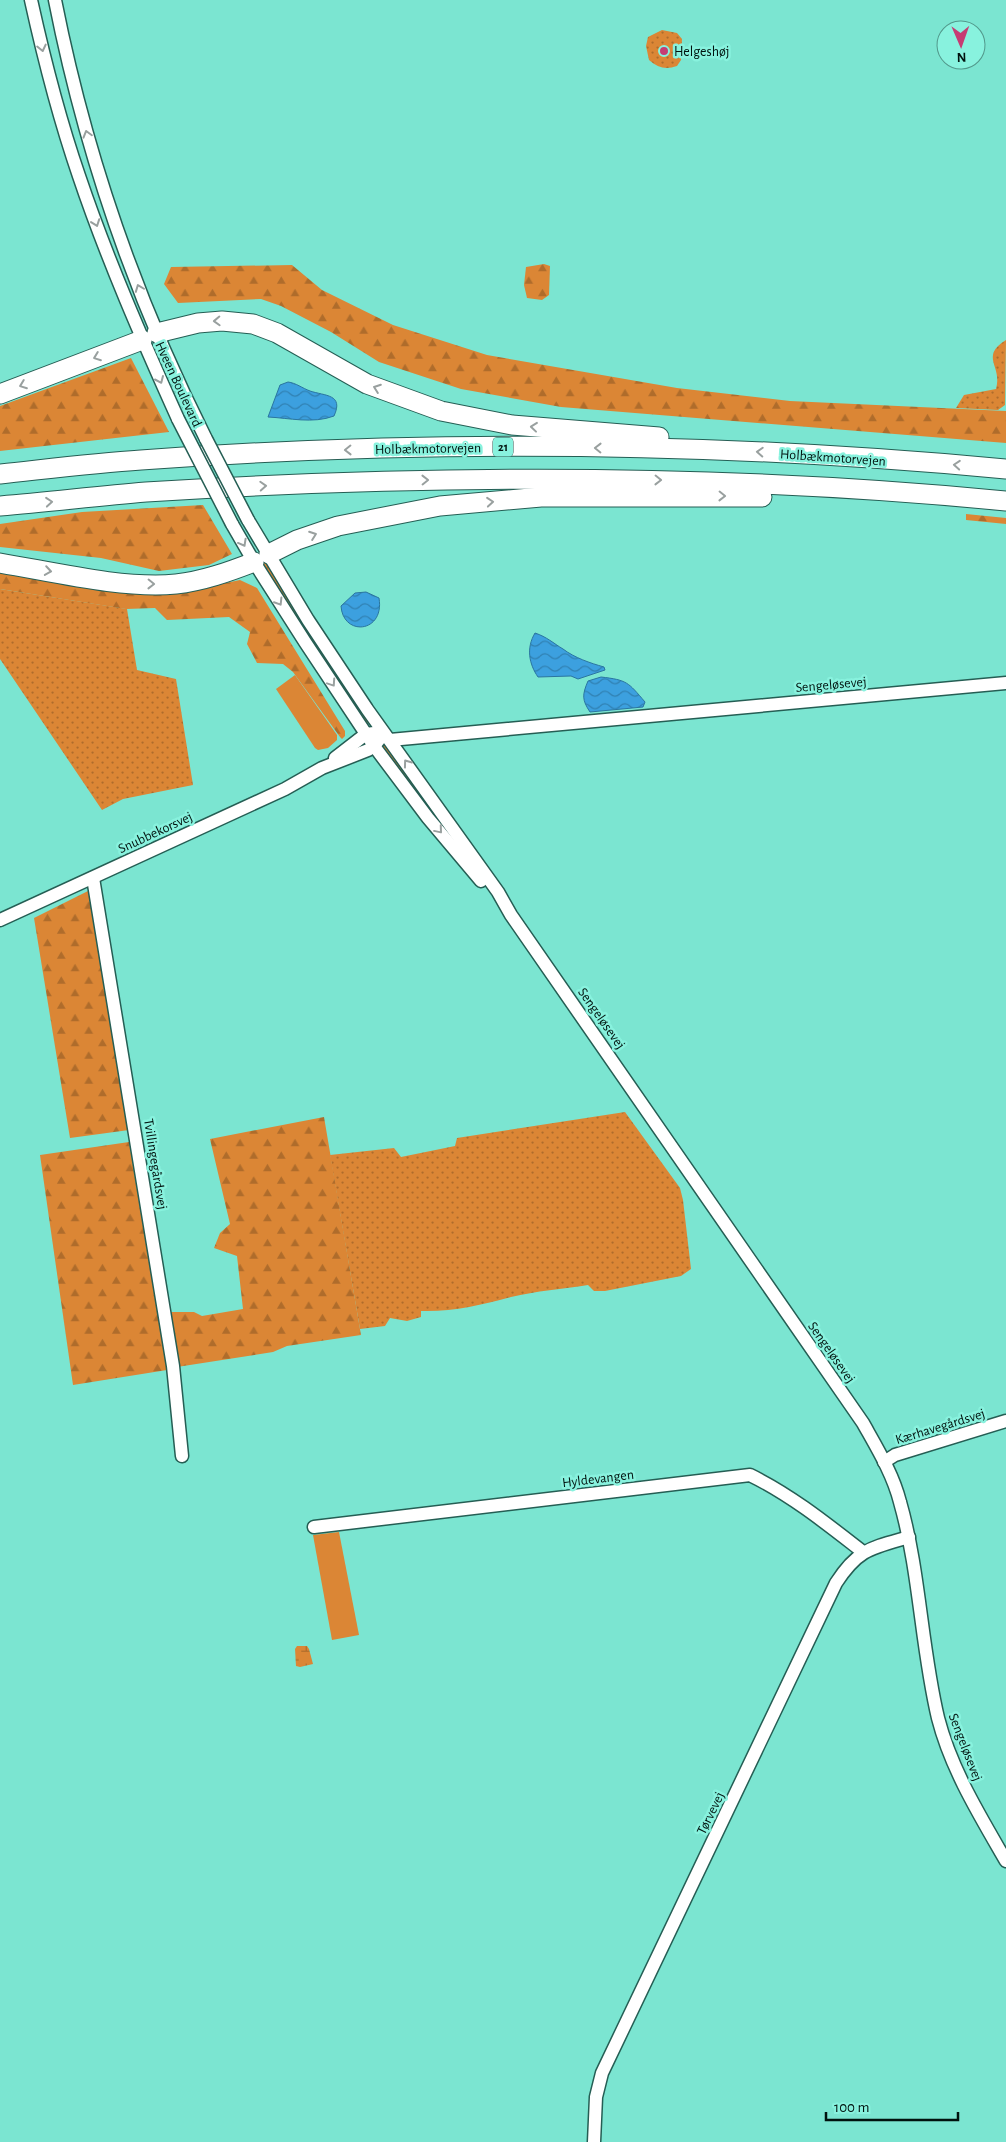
<svg xmlns="http://www.w3.org/2000/svg" width="1006" height="2142" viewBox="0 0 1006 2142" font-family="'Alegreya Sans',sans-serif">
<defs>
<pattern id="grass-dots" width="8" height="8" patternUnits="userSpaceOnUse" patternTransform="scale(1.25)"><rect width="8" height="8" fill="#db8635"/><path d="M2 2h.1M6 6h.1" fill="none" stroke="#af6c2b" stroke-width="1.8" stroke-linecap="round"/></pattern>
<pattern id="forest-firs" width="22" height="20" patternUnits="userSpaceOnUse" patternTransform="scale(1.25)"><rect width="22" height="20" fill="#db8635"/><path d="M5 1l3.5 6h-7zM16 11l3.5 6h-7z" fill="#af6c2b"/></pattern>
<pattern id="wetland-marsh" width="20" height="14" patternUnits="userSpaceOnUse" patternTransform="scale(1.25)"><rect width="20" height="14" fill="#db8635"/><path d="M1 5h8M5 5V1M11 12h8M15 12V8" fill="none" stroke="#af6c2b"/></pattern>
<pattern id="water-waves" width="16" height="10" patternUnits="userSpaceOnUse" patternTransform="scale(1.25)"><rect width="16" height="10" fill="#3ca0df"/><path d="M0 5q4-4 8 0t8 0" fill="none" stroke="#3081b3"/></pattern>
</defs>
<rect width="100%" height="100%" fill="#7be5d1"/>
<!-- grass -->
<g fill="url(#grass-dots)">
<path d="M662 30 677 33 682 39 681 60 677 66C666 70 658 68 649 60L646 46 648 37Z"/>
<path d="M1006 340 1005 405 998 410 956 408 964 395 996 389C1003 366 979 357 1006 340Z"/>
<polygon points="266,559 360,704 368,723 366,725 261,565"/>
<polygon points="0,589 127,609 137,670 176,679 193,785 123,799 102,810 0,659"/>
<polygon points="383,743 387,745 491,889 381,748"/>
<path d="M625 1112 680 1188 683 1200 691 1269 681 1276 605 1291H594L588 1285C563 1289 536 1291 511 1297 482 1305 452 1312 421 1311V1317L407 1321 390 1318 385 1326 360 1329 330 1155 394 1148 401 1157 455 1146 457 1138Z"/>
</g>
<!-- forest -->
<g fill="url(#forest-firs)">
<polygon points="544,264 550,266 549,295 542,300 527,298 524,285 526,267"/>
<polygon points="292,265 322,290 393,325 487,355 677,388 790,401 1006,411 1006,443 561,407 461,389 379,362 331,332 281,306 261,299 178,303 164,284 171,267"/>
<polygon points="131,358 169,432 0,451 0,406"/>
<polygon points="203,505 232,554 209,565 159,571 101,558 0,547 0,524 82,512"/>
<polygon points="966,514 1006,518 1006,524 966,520"/>
<polygon points="0,573 192,590 240,580 257,588 345,731 345,736 342,739 340,737 293,672 283,664 257,663 247,644 250,632 229,617 167,620 155,608 126,609 0,589"/>
<polygon points="88,891 129,1130 70,1138 34,918"/>
<polygon points="324,1117 361,1335 287,1346 273,1352 177,1367 168,1312 194,1312 202,1316 243,1309 237,1256 214,1248 220,1233 230,1224 210,1139"/>
<polygon points="129,1142 167,1370 73,1385 40,1155"/>
</g>
<!-- wetland -->
<polygon fill="url(#wetland-marsh)" points="297,1646 307,1646 309,1649 313,1664 300,1667 296,1666 295,1649"/>
<!-- pitch -->
<g fill="#db8635">
<polygon points="295,675 337,735 337,740 328,748 318,750 315,748 276,689"/>
<polygon points="339,1532 359,1635 332,1640 313,1535"/>
</g>
<!-- water -->
<g fill="url(#water-waves)" stroke="#2a75a0">
<path d="M288 382C296 383 302 388 310 391 325 396 344 394 334 416 313 424 289 418 268 417L280 385Z"/>
<path d="M366 592 379 598C385 633 343 637 341 606L355 593Z"/>
<path d="M535 633C547 637 553 643 563 649 575 658 590 663 604 667L605 670 578 679 571 676 538 677C529 664 526 648 535 633Z"/>
<path d="M601 677C627 680 628 682 645 702L643 707 590 712C582 700 582 695 588 681Z"/>
</g>
<g fill="none" stroke-linecap="round" stroke-linejoin="round">
<!-- minor casing -->
<g stroke="#255e54" stroke-width="15">
<g id="minor">
<path d="M31 0C44 59 59 118 79 176 107 259 142 339 178 419"/>
<path d="M55 0C85 152 136 300 206 439"/>
<path d="M248 520 308 620 367 709 498 892 511 915 863 1423C877 1448 893 1474 900 1502 920 1572 921 1647 938 1718 951 1769 980 1816 1006 1861"/>
<polyline points="232,524 254,562 305,642 374,746 428,818 481,881"/>
<polyline points="390,740 1006,683"/>
<polyline points="335,758 366,734 374,733"/>
<polyline points="93,878 173,1366 182,1456"/>
<polyline points="0,920 285,789 322,768 368,750 374,746 379,740"/>
<polyline points="884,1462 895,1455 1006,1421"/>
<path d="M314 1527 750 1475C791 1495 827 1524 863 1552"/>
<path d="M594 2142 596 2097 602 2073 836 1583C858 1549 871 1548 909 1537"/>
</g>
</g>
<!-- highway casing -->
<g stroke="#255e54" stroke-width="21">
<g id="highway">
<polyline points="157,333 198,323 222,321 253,324 277,333 367,384 441,411 512,425 659,437"/>
<polyline points="0,394 142,340"/>
<path d="M0 474C47 469 94 463 141 460 428 439 719 442 1006 469"/>
<path d="M0 506C49 502 97 496 146 492 433 474 720 473 1006 501"/>
<polyline points="269,554 297,540 338,526 440,506 541,497 762,497"/>
<path d="M0 563C54 572 122 589 176 584 203 581 228 572 254 562"/>
</g>
</g>
<!-- minor -->
<use href="#minor" stroke="#fff" stroke-width="12"/>
<!-- highway -->
<use href="#highway" stroke="#fff" stroke-width="19"/>
<!-- minor-bridge casing -->
<g stroke="#255e54" stroke-width="15" stroke-linecap="butt">
<g id="minor-bridge">
<polyline points="178,419 232,524"/>
<polyline points="206,439 248,520"/>
</g>
</g>
<!-- minor-bridge -->
<use href="#minor-bridge" stroke="#fff" stroke-width="12"/>
</g>
<!-- one-way arrows -->
<defs><path id="oneway-chevron" d="M-2-3.5L2.5 0L-2 3.5" fill="none" stroke-width="1.6" stroke-linecap="round" stroke-linejoin="round" transform="scale(1.25)"/></defs>
<g stroke="#99a09f">
<use href="#oneway-chevron" transform="translate(42 48) rotate(77)"/>
<use href="#oneway-chevron" transform="translate(87 134) rotate(-106)"/>
<use href="#oneway-chevron" transform="translate(96 223) rotate(70)"/>
<use href="#oneway-chevron" transform="translate(139 288) rotate(-111)"/>
<use href="#oneway-chevron" transform="translate(217 321) rotate(178)"/>
<use href="#oneway-chevron" transform="translate(97 357) rotate(159)"/>
<use href="#oneway-chevron" transform="translate(160 380) rotate(66)"/>
<use href="#oneway-chevron" transform="translate(23 385) rotate(159)"/>
<use href="#oneway-chevron" transform="translate(377 388) rotate(-160)"/>
<use href="#oneway-chevron" transform="translate(534 427) rotate(-174)"/>
<use href="#oneway-chevron" transform="translate(598 448) rotate(-179)"/>
<use href="#oneway-chevron" transform="translate(348 450) rotate(179)"/>
<use href="#oneway-chevron" transform="translate(760 452) rotate(-177)"/>
<use href="#oneway-chevron" transform="translate(957 465) rotate(-176)"/>
<use href="#oneway-chevron" transform="translate(425 480) rotate(-1)"/>
<use href="#oneway-chevron" transform="translate(658 480) rotate(1)"/>
<use href="#oneway-chevron" transform="translate(263 486) rotate(-3)"/>
<use href="#oneway-chevron" transform="translate(722 496) rotate(1)"/>
<use href="#oneway-chevron" transform="translate(49 502) rotate(-5)"/>
<use href="#oneway-chevron" transform="translate(490 502) rotate(-5)"/>
<use href="#oneway-chevron" transform="translate(313 535) rotate(-20)"/>
<use href="#oneway-chevron" transform="translate(243 543) rotate(61)"/>
<use href="#oneway-chevron" transform="translate(48 571) rotate(9)"/>
<use href="#oneway-chevron" transform="translate(151 584) rotate(1)"/>
<use href="#oneway-chevron" transform="translate(279 602) rotate(58)"/>
<use href="#oneway-chevron" transform="translate(332 683) rotate(56)"/>
<use href="#oneway-chevron" transform="translate(407 763) rotate(-126)"/>
<use href="#oneway-chevron" transform="translate(439 830) rotate(50)"/>
</g>
<!-- markers -->
<circle fill="#c63c73" stroke="#88f2de" stroke-width="2" cx="664" cy="51" r="5"/>
<g text-anchor="middle" stroke-width="5" stroke-linejoin="round" paint-order="stroke">
<!-- shield labels -->
<rect fill="#88f2de" stroke="#29554c" stroke-width="1" x="493" y="437.5" width="20" height="19" rx="4"/>
<g font-size="12" font-weight="bold" fill="#00120e">
<text x="503" y="451">21</text>
</g>
<!-- poi labels -->
<g font-size="14" fill="#00120e" stroke="#88f2de" text-anchor="start">
<text x="674" y="56">Helgeshøj</text>
</g>
<!-- street labels -->
<g font-size="14" fill="#00120e" stroke="#88f2de">
<text transform="translate(179 384) rotate(65)" y="5">Hveen Boulevard</text>
<text transform="translate(428 448) rotate(-1)" y="5">Holbækmotorvejen</text>
<text transform="translate(833 457) rotate(4)" y="5">Holbækmotorvejen</text>
<text transform="translate(831 684) rotate(-5)" y="5">Sengeløsevej</text>
<text transform="translate(155 832) rotate(-25)" y="5">Snubbekorsvej</text>
<text transform="translate(602 1018) rotate(55)" y="5">Sengeløsevej</text>
<text transform="translate(156 1164) rotate(81)" y="5">Tvillingegårdsvej</text>
<text transform="translate(832 1352) rotate(55)" y="5">Sengeløsevej</text>
<text transform="translate(940 1426) rotate(-17)" y="5">Kærhavegårdsvej</text>
<text transform="translate(598 1478) rotate(-7)" y="5">Hyldevangen</text>
<text transform="translate(966 1747) rotate(69)" y="5">Sengeløsevej</text>
<text transform="translate(710 1813) rotate(-64)" y="5">Tørvevej</text>
</g>
</g>
<!-- north arrow -->
<g transform="translate(961 45) rotate(178)"><circle r="24" fill="#88f2de" stroke="#52988b"/>
<path d="M0-4L9 19L0 12L-9 19Z" fill="#c63c73"/>
<text y="-8" font-size="14" font-weight="bold" text-anchor="middle" fill="#00120e">N</text>
</g>
<!-- scale -->
<path d="M826 2112v8h132v-8" fill="none" stroke="#00120e" stroke-width="2.5"/>
<text x="834" y="2112" font-size="15" fill="#00120e" stroke="#88f2de" stroke-width="4" paint-order="stroke">100 m</text>
</svg>
